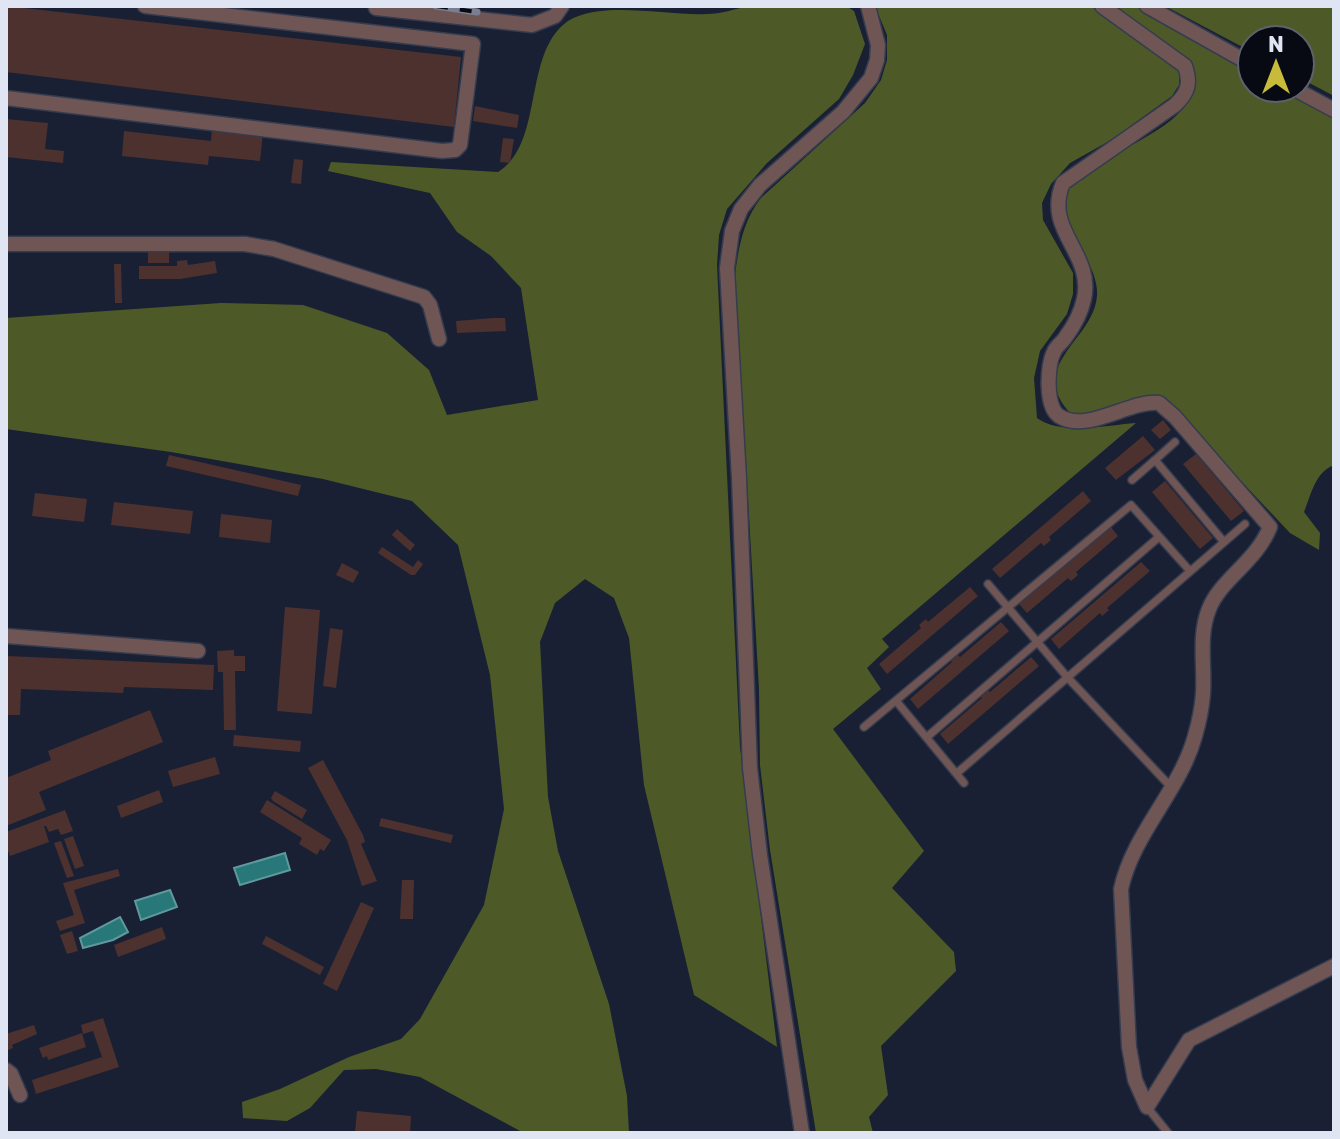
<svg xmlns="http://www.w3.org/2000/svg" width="1340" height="1139" viewBox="0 0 1340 1139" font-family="Rubik,sans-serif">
<rect width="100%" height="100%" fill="#192034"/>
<!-- forest -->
<g fill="#4d5a28">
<path d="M749 6H846L854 11 865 44 853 75 839 99 767 163 727 209 719 235 717 265 740 747 777 1047 694 995 644 785 629 638 614 598 585 579 555 603 540 642 548 797 558 851 609 1004 627 1096 629 1133H524L420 1077 376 1069 344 1070 310 1108 287 1121 243 1118 242 1102 280 1089 349 1057 401 1039 420 1019 484 905 504 809 490 675 458 545 412 501 323 479 171 452 6 429V318L221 303 303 305 387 333 429 370 447 415 538 400 521 288 491 256 457 232 430 193 328 171 331 162 498 172C545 143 522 53 568 21 602 0 666 16 707 14 721 14 735 9 749 6Z"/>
<path d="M875 6H1091L1179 70V85L1172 96 1111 140 1070 163 1051 184 1042 203 1043 220 1073 273V294L1067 314 1040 351 1034 378 1037 418C1063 436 1106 425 1136 423L882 639 889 647 867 668 881 689 833 729 924 851 892 888 954 952 956 971 881 1046 888 1095 869 1117 873 1133H816L770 850 760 765 759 689 735 274C739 246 743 221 761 198L865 103 881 80 887 60V35Z"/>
<path d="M1109 6H1135L1252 73V88H1279L1334 118V465C1315 472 1311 495 1304 512L1320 533 1319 550 1290 533 1174 410 1159 399 1084 416 1071 414C1025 365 1094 340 1097 296 1100 259 1045 213 1073 182 1105 148 1227 120 1186 57Z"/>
<polygon points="1165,6 1334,6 1334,96 1300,78 1300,40 1252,40 1252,52"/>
</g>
<!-- water -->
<g fill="#287879" stroke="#5f999e" stroke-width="2">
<polygon points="285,853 290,870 240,885 234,868"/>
<polygon points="170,890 177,907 141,920 135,901"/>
<polygon points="120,917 128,932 113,940 83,948 80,938"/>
</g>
<!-- building -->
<g fill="#4c312f">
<polygon points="6,6 461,57 454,127 6,72"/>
<polygon points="475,106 519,115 517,128 473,121"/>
<polygon points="6,119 48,123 45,149 64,151 63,163 6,157"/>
<polygon points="212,127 263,132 260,161 209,156 208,165 122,156 124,131 211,141"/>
<polygon points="503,138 514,139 510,163 500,162"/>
<polygon points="294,159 303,160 301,184 291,183"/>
<rect x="148" y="250" width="21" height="13"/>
<polygon points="187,260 188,265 215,261 217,273 180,279 139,279 139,266 177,266 177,261"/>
<polygon points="114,264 121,264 122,303 115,303"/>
<polygon points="493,318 505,318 506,331 457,333 456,321"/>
<polygon points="1163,420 1171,430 1160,439 1151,430"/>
<polygon points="1143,436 1155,450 1116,480 1105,468"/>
<polygon points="1196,454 1244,511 1231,521 1183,464"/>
<polygon points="169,455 301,485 298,496 166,466"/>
<polygon points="1165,481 1213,538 1200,549 1152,492"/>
<polygon points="1083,491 1091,501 1049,537 1051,540 1044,546 1041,543 1000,578 992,569"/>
<polygon points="35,493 87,499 84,522 32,516"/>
<polygon points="114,502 193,511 190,534 111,525"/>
<polygon points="221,514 272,520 270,543 219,537"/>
<polygon points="1110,526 1118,536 1076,572 1078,575 1071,581 1068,578 1027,613 1019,604"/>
<polygon points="397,529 415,545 410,551 392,535"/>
<polygon points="382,547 413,567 418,560 423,564 415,575 411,575 378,553"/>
<polygon points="1141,562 1150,571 1107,608 1109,610 1102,616 1100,613 1059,649 1051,639"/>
<polygon points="342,563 359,572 353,583 336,575"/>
<polygon points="970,587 978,596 887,674 879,664 921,628 919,625 926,619 928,622"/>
<polygon points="285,607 320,610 312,714 277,711"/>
<polygon points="1001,622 1009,631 918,709 910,699 952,662 950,660 957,654 960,657"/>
<polygon points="330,628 343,630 336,688 323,686"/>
<polygon points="234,650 234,656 245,656 245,671 235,671 236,730 224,730 223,672 218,672 217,651"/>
<polygon points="7,656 214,665 213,690 124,687 123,693 21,689 20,715 6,715"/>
<polygon points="1031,657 1039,666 948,744 940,734 982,698 980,695 987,689 990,692"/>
<polygon points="150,710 163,742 39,792 46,810 6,826 6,778 51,760 48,751"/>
<polygon points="234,735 301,741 300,752 233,746"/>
<polygon points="215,757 220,774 173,787 168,771"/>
<polygon points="323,760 363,835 365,842 361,844 377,881 362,886 347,840 308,768"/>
<polygon points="159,790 163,802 121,818 117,806"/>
<polygon points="275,791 307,810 302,819 273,801 271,798"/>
<polygon points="267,800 331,840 324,851 320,849 317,855 299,844 302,838 260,812"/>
<polygon points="65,810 73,831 61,835 58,829 49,832 46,826 44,826 49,842 10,856 6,846 6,832"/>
<polygon points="381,818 453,835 451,843 379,826"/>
<polygon points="73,836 84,866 75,869 64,839"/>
<polygon points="61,841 74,876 67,878 54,843"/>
<polygon points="118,869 120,876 74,890 85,923 60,931 56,921 74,915 63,883"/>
<polygon points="402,880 414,880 413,919 400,919"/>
<polygon points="361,902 374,908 337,991 323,984"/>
<polygon points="162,927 166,939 118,957 114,945"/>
<polygon points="72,931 78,951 67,954 60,935"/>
<polygon points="266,936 324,967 320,975 262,944"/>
<polygon points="103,1018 119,1067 36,1094 32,1080 102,1057 93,1031 83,1034 81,1025"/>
<polygon points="34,1025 37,1034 12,1045 13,1048 6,1051 6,1034"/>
<polygon points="82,1033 86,1047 48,1060 47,1056 43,1058 39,1048"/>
<polygon points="357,1111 411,1116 410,1133 355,1133"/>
</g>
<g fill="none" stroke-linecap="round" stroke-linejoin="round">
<!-- service casing -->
<g stroke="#353c4f" stroke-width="10">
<g id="service">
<polyline points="1155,460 1175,442"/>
<polyline points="1132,480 1155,460 1224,542"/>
<polyline points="988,584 1068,678 1171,787"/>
<polyline points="897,702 964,783"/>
<polyline points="864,727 1131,505 1190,571"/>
<polyline points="927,737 1159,537"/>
<polyline points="957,773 1245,524"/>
<polyline points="1147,1107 1168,1133"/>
</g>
</g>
<!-- minor casing -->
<g stroke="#353c4f" stroke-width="17">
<g id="minor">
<path d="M1102 6 1185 66C1191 83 1188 93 1175 105L1063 183C1043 231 1094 252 1084 299 1081 313 1074 326 1065 338 1062 343 1056 346 1054 352 1047 364 1045 407 1059 416 1087 434 1129 400 1159 403L1175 417 1270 527C1256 562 1220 580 1209 609 1198 636 1205 666 1203 694 1202 707 1199 722 1195 736 1180 791 1133 833 1121 889L1129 1047 1135 1080 1147 1107 1189 1040 1334 966"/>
<polyline points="1147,6 1252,65"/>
<polyline points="376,8 532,25 555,16 562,6"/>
<polyline points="1293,88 1334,110"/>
<polyline points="6,98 442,151 455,150 460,145 473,44 145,6"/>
<polyline points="6,244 245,244 274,249 424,297 430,305 439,339"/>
<polyline points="6,636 198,651"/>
<polyline points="6,1070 11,1074 20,1095"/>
<polyline points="802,1133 760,855 750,768 739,478 727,268 732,231 741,209 760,185 843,112 871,78 877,60 878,45 868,6"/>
</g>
</g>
<!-- service -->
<use href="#service" stroke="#6f5655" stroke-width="7"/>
<!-- minor -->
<use href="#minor" stroke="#6f5655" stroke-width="14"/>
<!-- rail casing -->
<g stroke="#797f90" stroke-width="7">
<polyline id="rail" points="436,6 477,12"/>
</g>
<!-- rail -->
<use href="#rail" stroke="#070a13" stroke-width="4" stroke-dasharray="12" stroke-linecap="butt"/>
</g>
<!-- border -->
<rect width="1340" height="1139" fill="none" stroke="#e0e5f3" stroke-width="16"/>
<!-- north arrow -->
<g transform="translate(1276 64)"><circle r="38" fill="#070a13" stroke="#5e626d" stroke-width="2"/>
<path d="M0-6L14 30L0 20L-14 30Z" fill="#c8bb3b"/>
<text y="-12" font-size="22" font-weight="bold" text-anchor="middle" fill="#e0e5f3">N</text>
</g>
</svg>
